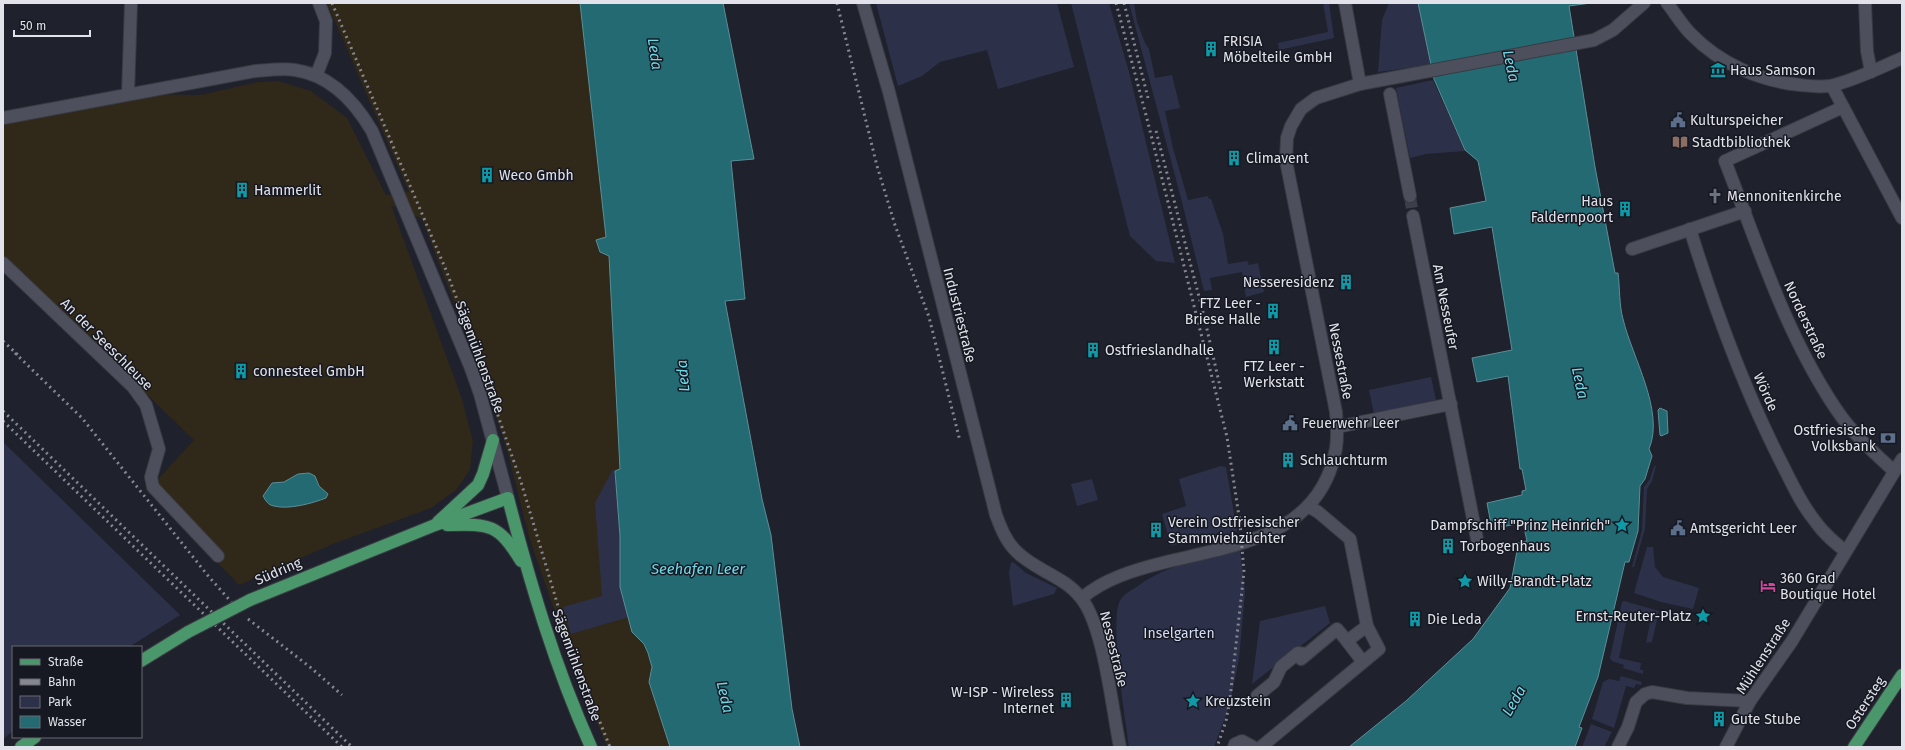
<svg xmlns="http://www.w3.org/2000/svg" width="1905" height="750" viewBox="0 0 1905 750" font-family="'Fira Sans',sans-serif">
<rect width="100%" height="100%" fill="#1f212c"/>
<!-- industrial -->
<polygon fill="#302818" points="327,3 580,3 606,237 596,240 600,252 609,255 620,469 615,471 620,536 632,632 644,644 648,653 652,667 649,682 670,747 607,747 572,661 529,537 509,457 490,396 422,219 391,205 462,399 473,441 470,470 456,490 431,508 333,544 239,585 148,490 194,440 3,256 3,124 128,94 200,95 258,82 278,81 311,91 347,118 386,195 409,192"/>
<!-- green -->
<g fill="#2c3149">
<polygon points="876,3 1057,3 1074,67 998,89 987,50 940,62 922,76 898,86"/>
<polygon points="1071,3 1109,3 1129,72 1175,263 1156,261 1130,236"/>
<polygon points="1129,3 1134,3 1137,22 1145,43 1149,49 1155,78 1172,75 1180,108 1165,111 1173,148 1188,200 1208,196 1209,199 1211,199 1223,234 1228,264 1247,261 1249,265 1258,263 1264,292 1246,297 1242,272 1210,278 1212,290 1204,291 1182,202"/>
<polygon points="1323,3 1329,3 1334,38 1279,50 1278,43 1328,32"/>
<polygon points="1389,3 1418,3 1431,65 1378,72 1382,20"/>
<polygon points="1433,80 1465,151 1426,154 1410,158 1396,88"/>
<polygon points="1431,377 1436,400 1374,414 1369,390"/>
<polygon points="3,442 180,615 129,647 13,647 13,731 3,739"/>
<polygon points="1221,466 1226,467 1237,531 1208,540 1207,535 1171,546 1162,514 1186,506 1179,479"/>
<polygon points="1654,466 1656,466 1652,481 1647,489 1645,529 1634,567 1632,567 1642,530 1644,487 1650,479"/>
<polygon points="613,469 615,471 620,536 620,587 629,617 571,634 563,607 602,596 595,503"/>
<polygon points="1092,479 1098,500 1077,506 1071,484"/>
<polygon points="1647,547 1653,547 1655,567 1663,577 1699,588 1693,609 1661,602 1634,593"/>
<path d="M1240 549 1245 592 1239 659 1229 707 1214 747H1129C1126 722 1108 616 1121 599 1125 593 1132 590 1138 586 1168 564 1204 558 1240 549Z"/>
<polygon points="1013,562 1026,573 1057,588 1054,594 1013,606 1009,572 1011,563"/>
<polygon points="1624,601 1659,611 1652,642 1646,643 1651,618 1628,613 1619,658 1641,663 1640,670 1643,670 1643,674 1623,668 1624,665 1612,661 1610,658 1622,602"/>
<polygon points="1325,606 1330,623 1252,684 1260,621"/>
<polygon points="1621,676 1642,682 1641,685 1636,684 1634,688 1626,686 1614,728 1592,719 1603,682 1609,679 1619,681"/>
<polygon points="1591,724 1612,732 1604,747 1582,747"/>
</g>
<!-- water -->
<g fill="#236a73" stroke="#5c8e97">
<polygon points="580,3 723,3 754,159 731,161 745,299 725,301 762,499 771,535 792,709 800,747 670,747 649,682 652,667 648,653 644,644 632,632 620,587 620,536 615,471 620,469 609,256 600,252 596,240 606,237"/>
<path d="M1418 3H1591L1569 6 1595 167 1615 273H1618C1620 288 1619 305 1623 319 1632 357 1665 411 1649 449L1652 456 1645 479 1640 486 1638 531 1629 562H1625L1598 677 1579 727 1582 728 1575 747H1349L1406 701 1473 639 1510 588 1517 551 1513 549 1512 544 1527 541 1523 523 1495 528 1494 523 1491 524 1487 503 1522 495V491L1526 490 1522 469H1520L1508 376 1477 382 1472 358 1512 350 1492 227 1454 234 1450 208 1486 201 1478 161 1465 150 1434 79Z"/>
<polygon points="1660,408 1667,411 1668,433 1661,436 1660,435 1658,410"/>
<path d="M309 473 315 476 319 486 328 494 326 498C313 503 289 510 274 506 268 505 266 501 263 496L272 483 284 482 298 474Z"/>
</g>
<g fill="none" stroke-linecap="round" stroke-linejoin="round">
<!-- minor-tunnel -->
<polyline stroke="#3c3e48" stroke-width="12" stroke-dasharray="12 6" stroke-linecap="butt" points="1410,196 1413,216"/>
<!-- minor casing -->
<g stroke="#393b43" stroke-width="14">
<g id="minor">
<path d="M863 3 889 92 996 515C1001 528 1006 542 1017 552 1036 571 1064 576 1081 598 1104 626 1112 709 1120 747"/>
<polyline points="1345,3 1360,84"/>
<path d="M1667 3C1675 13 1682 25 1691 34 1720 64 1760 81 1800 85 1810 86 1824 88 1834 85 1857 79 1880 68 1902 58"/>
<polyline points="1865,3 1867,51 1871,72"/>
<polyline points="316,76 325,53 326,21 319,3"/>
<polyline points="1832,86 1902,218"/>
<polyline points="128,94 131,3"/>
<polyline points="1390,94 1410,196"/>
<path d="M1843 107 1725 161C1758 245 1785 333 1836 409 1852 433 1873 452 1894 471"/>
<path d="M3 118 256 71C268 70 283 68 295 70 330 75 355 102 372 131L470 366 480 394 508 498"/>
<polyline points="1413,216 1477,539"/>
<path d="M1690 229C1714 307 1742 384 1779 458 1790 479 1800 503 1815 521 1823 533 1834 542 1845 551"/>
<polyline points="1632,249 1745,211"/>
<polyline points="3,263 133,387 146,405 159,449 151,477 153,487 218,556"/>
<polyline points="1337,427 1451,404"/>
<path d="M1082 598C1104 579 1134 570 1162 563 1234 545 1321 537 1336 448 1338 436 1337 424 1336 412L1286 161 1287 138 1291 126 1301 109 1316 98 1360 84 1594 40 1613 30 1644 3"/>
<polyline points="1301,659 1337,629 1347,641"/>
<polyline points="1363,662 1347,641 1367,626"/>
<polyline points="1257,696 1274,682 1281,667 1298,653 1307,654"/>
<polyline points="1234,747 1235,744 1242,741 1253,747"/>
<polyline points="1261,747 1379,649 1367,626 1350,539 1318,512 1308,506"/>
<polyline points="1618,747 1628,727 1636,702 1645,694 1652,692 1687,698 1750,701"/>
<polyline points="1726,747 1750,701 1792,641 1902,459"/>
</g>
</g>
<!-- major casing -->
<g stroke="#393b43" stroke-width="14">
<g id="major">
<polyline points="438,522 478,485 483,474 493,440"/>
<path d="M447 525C489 524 498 523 521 561"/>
<path d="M250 600 435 525 508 498C530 583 555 667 591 747"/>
<polyline points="141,661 188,632"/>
<polyline points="21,747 35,737"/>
<polyline points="1854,747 1902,675"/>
</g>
</g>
<!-- minor -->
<use href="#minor" stroke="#4d505c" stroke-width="12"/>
<!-- major -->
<use href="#major" stroke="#4b976c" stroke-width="12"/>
<!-- rail -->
<g stroke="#868790" stroke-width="3" stroke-dasharray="2 4" stroke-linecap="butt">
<polyline points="332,3 446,270 467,326 521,482 572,653 610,747"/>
<polyline points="837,3 877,166 895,225 929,317 960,441"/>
<polyline points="1116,3 1146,115 1227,437 1240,523 1244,572 1230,699 1226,721 1217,747"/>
<polyline points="1124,3 1148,98"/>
<polyline points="1156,131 1204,316 1221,391"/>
<polyline points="3,341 19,356"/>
<polyline points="15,353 82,418 209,577 234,605"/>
<polyline points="3,411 352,747"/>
<polyline points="3,421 342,747"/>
<polyline points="248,619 310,667 342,695"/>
</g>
<!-- major-bridge casing -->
<g stroke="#393b43" stroke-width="14" stroke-linecap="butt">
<polyline id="major-bridge" points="188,632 250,600"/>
</g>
<!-- major-bridge -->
<use href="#major-bridge" stroke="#4b976c" stroke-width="12"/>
</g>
<!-- icons -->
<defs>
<g id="building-bare" transform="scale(1.2)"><path d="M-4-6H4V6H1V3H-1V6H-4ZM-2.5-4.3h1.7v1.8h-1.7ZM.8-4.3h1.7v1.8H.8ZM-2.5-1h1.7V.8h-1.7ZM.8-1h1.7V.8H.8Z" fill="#0f9aa8" stroke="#161822" stroke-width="2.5" paint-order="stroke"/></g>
<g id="museum-bare" transform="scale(1.2)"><path d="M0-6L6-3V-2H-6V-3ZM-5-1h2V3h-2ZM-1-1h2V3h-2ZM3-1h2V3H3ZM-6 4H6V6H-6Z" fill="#0f9aa8" stroke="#161822" stroke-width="2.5" paint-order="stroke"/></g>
<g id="civic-bare" transform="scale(1.2)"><path d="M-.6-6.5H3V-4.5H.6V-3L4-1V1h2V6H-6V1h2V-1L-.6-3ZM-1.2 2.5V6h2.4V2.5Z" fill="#5c6f8a" stroke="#161822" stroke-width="2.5" paint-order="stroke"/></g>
<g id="library-bare" transform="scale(1.2)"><path d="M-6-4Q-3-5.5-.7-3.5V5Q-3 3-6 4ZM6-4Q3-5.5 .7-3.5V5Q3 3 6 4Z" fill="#8d6e63" stroke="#161822" stroke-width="2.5" paint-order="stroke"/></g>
<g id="church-bare" transform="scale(1.2)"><path d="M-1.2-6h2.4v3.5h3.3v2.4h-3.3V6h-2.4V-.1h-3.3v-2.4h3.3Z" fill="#6b7280" stroke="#161822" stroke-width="2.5" paint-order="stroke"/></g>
<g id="bank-bare" transform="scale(1.2)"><path d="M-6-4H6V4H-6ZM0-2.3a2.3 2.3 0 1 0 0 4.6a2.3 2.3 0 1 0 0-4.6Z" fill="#5c6f8a" stroke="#161822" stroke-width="2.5" paint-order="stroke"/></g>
<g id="sight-bare" transform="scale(1.2)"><path d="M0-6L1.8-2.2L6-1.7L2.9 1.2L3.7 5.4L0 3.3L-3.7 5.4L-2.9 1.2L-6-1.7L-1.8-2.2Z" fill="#0f9aa8" stroke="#161822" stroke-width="2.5" paint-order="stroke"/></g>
<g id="hotel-bare" transform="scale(1.2)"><path d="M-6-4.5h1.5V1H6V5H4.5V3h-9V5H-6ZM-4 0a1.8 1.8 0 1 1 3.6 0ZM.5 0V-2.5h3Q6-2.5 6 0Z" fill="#d1479c" stroke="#161822" stroke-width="2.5" paint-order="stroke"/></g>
</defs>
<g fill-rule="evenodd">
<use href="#building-bare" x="1211" y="49"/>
<use href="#museum-bare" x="1718" y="70"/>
<use href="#civic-bare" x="1678" y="120"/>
<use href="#library-bare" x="1680" y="142"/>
<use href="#building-bare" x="1234" y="158"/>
<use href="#building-bare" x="487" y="175"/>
<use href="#building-bare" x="242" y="190"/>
<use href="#church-bare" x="1715" y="196"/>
<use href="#building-bare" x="1625" y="209"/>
<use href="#building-bare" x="1346" y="282"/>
<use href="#building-bare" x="1273" y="311"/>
<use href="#building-bare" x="1274" y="347"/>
<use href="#building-bare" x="1093" y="350"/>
<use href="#building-bare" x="241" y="371"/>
<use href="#civic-bare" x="1290" y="423"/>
<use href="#bank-bare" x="1888" y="438"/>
<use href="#building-bare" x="1288" y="460"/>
<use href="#sight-bare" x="1622" y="525"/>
<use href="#civic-bare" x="1678" y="528"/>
<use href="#building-bare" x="1156" y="530"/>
<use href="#building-bare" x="1448" y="546"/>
<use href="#sight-bare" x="1465" y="581"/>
<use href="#hotel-bare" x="1768" y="586"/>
<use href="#sight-bare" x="1703" y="616"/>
<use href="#building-bare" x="1415" y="619"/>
<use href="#building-bare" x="1066" y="700"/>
<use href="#sight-bare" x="1193" y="701"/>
<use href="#building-bare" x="1719" y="719"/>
</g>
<g text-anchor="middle" stroke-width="3" stroke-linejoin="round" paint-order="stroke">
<!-- poi labels -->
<g font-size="14" fill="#e2e3ea" stroke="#161822" text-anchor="start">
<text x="1223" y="46">FRISIA<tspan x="1223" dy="16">Möbelteile GmbH</tspan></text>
<text x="1730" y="75">Haus Samson</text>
<text x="1690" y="125">Kulturspeicher</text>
<text x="1692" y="147">Stadtbibliothek</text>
<text x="1246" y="163">Climavent</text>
<text x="499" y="180">Weco Gmbh</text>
<text x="254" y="195">Hammerlit</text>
<text x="1727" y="201">Mennonitenkirche</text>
<text x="1613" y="206" text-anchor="end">Haus<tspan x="1613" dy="16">Faldernpoort</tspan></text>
<text x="1334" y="287" text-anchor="end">Nesseresidenz</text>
<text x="1261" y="308" text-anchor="end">FTZ Leer -<tspan x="1261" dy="16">Briese Halle</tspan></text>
<text x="1105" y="355">Ostfrieslandhalle</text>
<text x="1274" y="371" text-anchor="middle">FTZ Leer -<tspan x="1274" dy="16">Werkstatt</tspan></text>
<text x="253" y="376">connesteel GmbH</text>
<text x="1302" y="428">Feuerwehr Leer</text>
<text x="1876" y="435" text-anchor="end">Ostfriesische<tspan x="1876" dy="16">Volksbank</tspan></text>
<text x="1300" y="465">Schlauchturm</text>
<text x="1168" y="527">Verein Ostfriesischer<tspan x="1168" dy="16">Stammviehzüchter</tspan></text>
<text x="1610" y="530" text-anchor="end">Dampfschiff "Prinz Heinrich"</text>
<text x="1690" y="533">Amtsgericht Leer</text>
<text x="1460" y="551">Torbogenhaus</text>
<text x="1780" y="583">360 Grad<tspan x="1780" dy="16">Boutique Hotel</tspan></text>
<text x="1477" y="586">Willy-Brandt-Platz</text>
<text x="1691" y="621" text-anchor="end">Ernst-Reuter-Platz</text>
<text x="1427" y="624">Die Leda</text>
<text x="1054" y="697" text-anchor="end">W-ISP - Wireless<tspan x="1054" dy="16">Internet</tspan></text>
<text x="1205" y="706">Kreuzstein</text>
<text x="1731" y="724">Gute Stube</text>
</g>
<!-- street labels -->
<g font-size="14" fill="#e2e3ea" stroke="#161822">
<text transform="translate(1446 307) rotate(79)" y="5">Am Nesseufer</text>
<text transform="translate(960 315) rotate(76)" y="5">Industriestraße</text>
<text transform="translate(1806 320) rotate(65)" y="5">Norderstraße</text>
<text transform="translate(107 344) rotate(45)" y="5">An der Seeschleuse</text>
<text transform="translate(480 357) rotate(70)" y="5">Sägemühlenstraße</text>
<text transform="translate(1341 361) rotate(79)" y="5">Nessestraße</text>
<text transform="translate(1766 392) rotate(66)" y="5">Wörde</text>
<text transform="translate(278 571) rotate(-23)" y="5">Südring</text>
<text transform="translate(1114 649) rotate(76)" y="5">Nessestraße</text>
<text transform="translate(1763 656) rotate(-57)" y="5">Mühlenstraße</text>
<text transform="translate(577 665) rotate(70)" y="5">Sägemühlenstraße</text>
<text transform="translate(1865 703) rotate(-57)" y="5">Ostersteg</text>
</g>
<!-- park labels -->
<g font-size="14" fill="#d3daf6" stroke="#161822">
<text x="1179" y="638">Inselgarten</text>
</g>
<!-- water labels -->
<g font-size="15" font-style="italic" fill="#6fd9e8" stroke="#161822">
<text transform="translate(655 54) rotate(82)" y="5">Leda</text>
<text transform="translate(1511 66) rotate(78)" y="5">Leda</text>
<text transform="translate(683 376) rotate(-95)" y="5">Leda</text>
<text transform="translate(1580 383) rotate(78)" y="5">Leda</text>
<text x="698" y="574">Seehafen Leer</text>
<text transform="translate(725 697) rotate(77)" y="5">Leda</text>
<text transform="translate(1514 701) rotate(-60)" y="5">Leda</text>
</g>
</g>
<!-- border -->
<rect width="1905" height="750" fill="none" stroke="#e2e3ea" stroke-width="8"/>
<!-- legend -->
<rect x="12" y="646" width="130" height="92" fill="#161822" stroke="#686972"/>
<rect x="20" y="659" width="20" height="6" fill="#4b976c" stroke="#686972"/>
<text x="48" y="666" font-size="12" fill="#e2e3ea">Straße</text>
<rect x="20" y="679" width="20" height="6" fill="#868790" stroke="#686972"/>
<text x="48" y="686" font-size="12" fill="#e2e3ea">Bahn</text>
<rect x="20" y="696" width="20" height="12" fill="#2c3149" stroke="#686972"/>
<text x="48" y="706" font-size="12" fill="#e2e3ea">Park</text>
<rect x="20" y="716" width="20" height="12" fill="#236a73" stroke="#686972"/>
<text x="48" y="726" font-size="12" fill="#e2e3ea">Wasser</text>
<!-- scale -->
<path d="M14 30v6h76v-6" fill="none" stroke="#e2e3ea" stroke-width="2"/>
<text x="20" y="30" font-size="12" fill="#e2e3ea" stroke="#161822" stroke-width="3" paint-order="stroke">50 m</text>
</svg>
